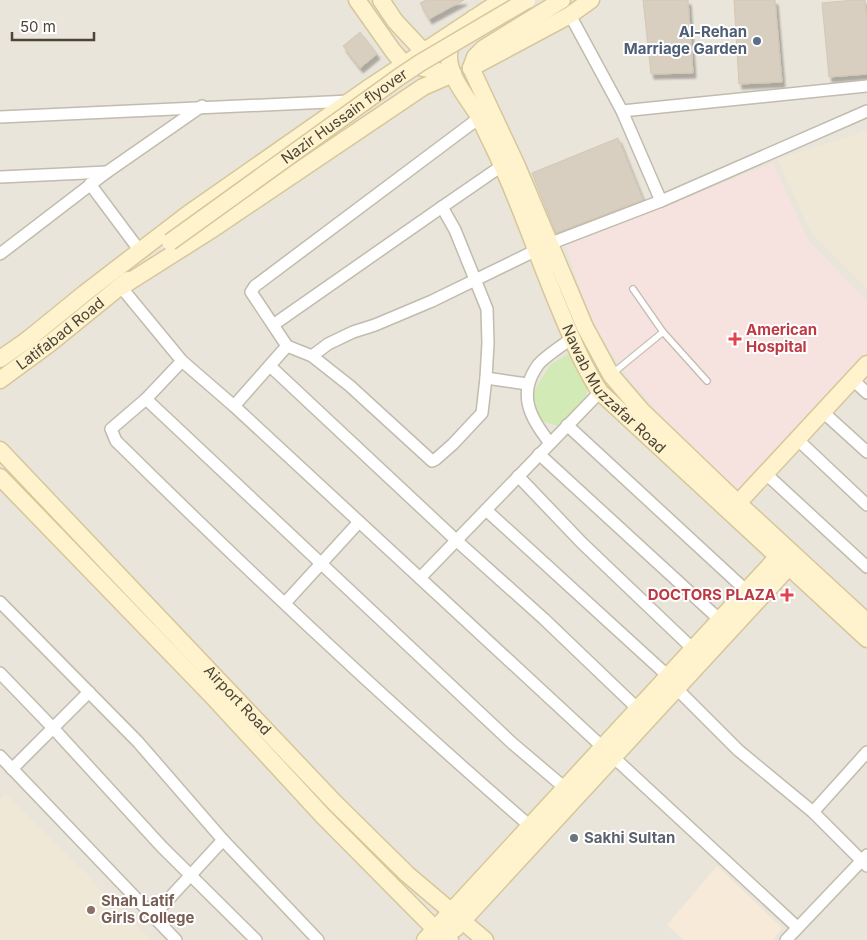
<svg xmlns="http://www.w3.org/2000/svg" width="867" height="940" viewBox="0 0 867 940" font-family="Inter,sans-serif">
<defs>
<filter id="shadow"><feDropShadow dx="3" dy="5" stdDeviation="1" flood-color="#0004"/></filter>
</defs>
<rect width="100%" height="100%" fill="#f6f3ec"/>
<!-- residential -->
<rect fill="#eae5da" x="0" y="0" width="867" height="940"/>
<!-- commercial -->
<polygon fill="#f7ead8" points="717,866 782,928 773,940 684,940 667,925"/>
<!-- education -->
<g fill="#efe8d6">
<polygon points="867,130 867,290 811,232 777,159 852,136"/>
<polygon points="5,793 92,879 91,881 152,940 0,940 0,799"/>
</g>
<!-- medical -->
<polygon fill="#f6e3e0" points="773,163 808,240 867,301 867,356 741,491 704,464 631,381 592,323 566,246"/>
<!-- green -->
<polygon fill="#d2eab5" points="570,353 588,385 586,397 558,426 542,421 537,409 533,393 550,365"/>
<!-- building -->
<g fill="#d8cfc1" stroke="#d3c7b4" filter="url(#shadow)">
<polygon points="427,0 464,0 429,19 420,3"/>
<polygon points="643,0 688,0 693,73 651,74"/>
<polygon points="734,0 775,0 782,82 739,84"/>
<polygon points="854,0 865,0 867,20 867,74 829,77 822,3"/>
<polygon points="360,32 377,54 360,68 343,46"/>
<polygon points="618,138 643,200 556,233 532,173"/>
</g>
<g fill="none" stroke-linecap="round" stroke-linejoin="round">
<!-- lane casing -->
<g stroke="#c2bbae" stroke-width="8">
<g id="lane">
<polyline points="633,289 663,332 707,381"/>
<polyline points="613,373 663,332"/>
</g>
</g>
<!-- street casing -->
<g stroke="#c2bbae" stroke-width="14">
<g id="street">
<polyline points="570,15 622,111 867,86"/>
<polyline points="622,111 661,201 867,111"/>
<polyline points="0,117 350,101"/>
<polyline points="479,118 255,286 251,292 287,346 312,356 350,386 432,461 436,459 453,444 482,413 486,378 488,343 487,309 455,230 442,207 503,165"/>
<polyline points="0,177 107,172"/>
<polyline points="90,184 140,251"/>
<polyline points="0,254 107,172 202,106"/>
<polyline points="121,287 182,361 234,406 797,927"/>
<polyline points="273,325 442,207"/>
<polyline points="312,356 328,344 353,332 375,325 432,301 549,244 661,201"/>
<path d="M182 361 146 399 111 429 116 441C250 573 388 703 530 826"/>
<polyline points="270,366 457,541 544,619 638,709"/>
<polyline points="486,378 527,384"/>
<polyline points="853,380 867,393"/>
<polyline points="146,399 512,743 565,788"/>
<polyline points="234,406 287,346"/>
<polyline points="823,412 867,452"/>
<polyline points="567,425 751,595"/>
<polyline points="797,439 867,505"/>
<path d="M550 443C530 418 517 394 538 365 545 356 562 346 572 338"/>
<polyline points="539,454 720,620"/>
<polyline points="765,473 867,567"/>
<polyline points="518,476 582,543 693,649"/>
<polyline points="486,510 668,676 676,688 738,750 813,812 867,866"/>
<polyline points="420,578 600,392"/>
<polyline points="0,602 138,742 223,840 318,940"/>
<polyline points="285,603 359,522"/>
<polyline points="0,673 53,728 162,847 256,940"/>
<polyline points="0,756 176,940"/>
<polyline points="12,769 89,692"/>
<polyline points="813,812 867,752"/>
<polyline points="153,916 223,840"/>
<polyline points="786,940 867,855"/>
</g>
</g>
<!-- secondary casing -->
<g stroke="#d6c79b" stroke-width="19">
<g id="secondary">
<polyline points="357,0 393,51 404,64 453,74"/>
<polyline points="381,0 395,21 423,51 431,52"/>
<path id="s1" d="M474 18C465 28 449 40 449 55 448 76 467 97 478 115 483 125 488 136 493 146 519 199 537 256 560 310 572 339 583 366 600 392L867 639"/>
<polyline points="471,68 517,166 585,327 611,375 641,410 738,503 867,622"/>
<polyline points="471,68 570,15 591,0"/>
<polyline points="471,68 475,57 484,48 562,0"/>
<polyline points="121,287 211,230 423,87 453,74"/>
<polyline points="26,341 85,293 188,214 367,89 502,0"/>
<polyline points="0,359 33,336"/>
<path id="s2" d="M0 380 49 344 128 280"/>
<path id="s3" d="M0 450 335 803 407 874 485 940"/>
<polyline points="0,477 215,699 323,816 435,929 450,940"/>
<polyline points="738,503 867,364"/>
<polyline points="455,929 796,559"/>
<polyline points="425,940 784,550"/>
</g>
</g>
<!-- lane -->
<use href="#lane" stroke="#fff" stroke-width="5.5"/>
<!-- street -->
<use href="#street" stroke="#fff" stroke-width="11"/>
<!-- secondary -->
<use href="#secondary" stroke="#fff3cd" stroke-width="16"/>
<!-- secondary-bridge casing -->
<g stroke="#d6c79b" stroke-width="19" stroke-linecap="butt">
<g id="secondary-bridge">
<path id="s4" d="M170 242 399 77 420 63 527 0"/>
</g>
</g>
<!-- secondary-bridge -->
<use href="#secondary-bridge" stroke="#fff3cd" stroke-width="16"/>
</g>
<!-- markers -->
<circle fill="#5c6f8a" stroke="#fff" stroke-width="2" cx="757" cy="41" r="5"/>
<g fill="#e0444e" stroke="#fff" stroke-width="2">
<path d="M732.5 331.5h5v5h5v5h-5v5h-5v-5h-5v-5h5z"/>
<path d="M784.5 587.5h5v5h5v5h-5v5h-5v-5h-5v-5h5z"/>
</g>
<circle fill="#6b7280" stroke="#fff" stroke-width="2" cx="574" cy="838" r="5"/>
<circle fill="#8d6e63" stroke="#fff" stroke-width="2" cx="91" cy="910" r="5"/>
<g text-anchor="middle" stroke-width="4" stroke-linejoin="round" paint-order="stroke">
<!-- service labels -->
<g font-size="15" font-weight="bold" fill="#4e5e75" stroke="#fff" text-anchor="end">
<text x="747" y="37">Al-Rehan<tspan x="747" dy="17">Marriage Garden</tspan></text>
</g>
<!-- street labels -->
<g font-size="15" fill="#4b4439" stroke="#fff">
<text dy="5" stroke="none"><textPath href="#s4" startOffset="215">Nazir Hussain flyover</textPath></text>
<text dy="5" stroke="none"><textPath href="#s2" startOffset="76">Latifabad Road</textPath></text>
<text dy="5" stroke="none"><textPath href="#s1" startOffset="422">Nawab Muzzafar Road</textPath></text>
<text dy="5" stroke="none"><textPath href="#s3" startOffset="345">Airport Road</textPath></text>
</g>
<!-- health labels -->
<g font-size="15" font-weight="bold" fill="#be3a42" stroke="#fff" text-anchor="start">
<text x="746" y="335">American<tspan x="746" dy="17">Hospital</tspan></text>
<text x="776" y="600" text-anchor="end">DOCTORS PLAZA</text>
</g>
<!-- worship labels -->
<g font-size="15" font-weight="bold" fill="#5b616d" stroke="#fff" text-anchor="start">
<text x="584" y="843">Sakhi Sultan</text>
</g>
<!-- education labels -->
<g font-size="15" font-weight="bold" fill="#785e54" stroke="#fff" text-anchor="start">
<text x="101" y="906">Shah Latif<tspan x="101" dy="17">Girls College</tspan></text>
</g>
</g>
<!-- scale -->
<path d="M12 32v8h82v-8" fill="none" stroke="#4b4439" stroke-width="2.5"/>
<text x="20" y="32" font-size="15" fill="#4b4439" stroke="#ffffff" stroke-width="4" paint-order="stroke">50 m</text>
</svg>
